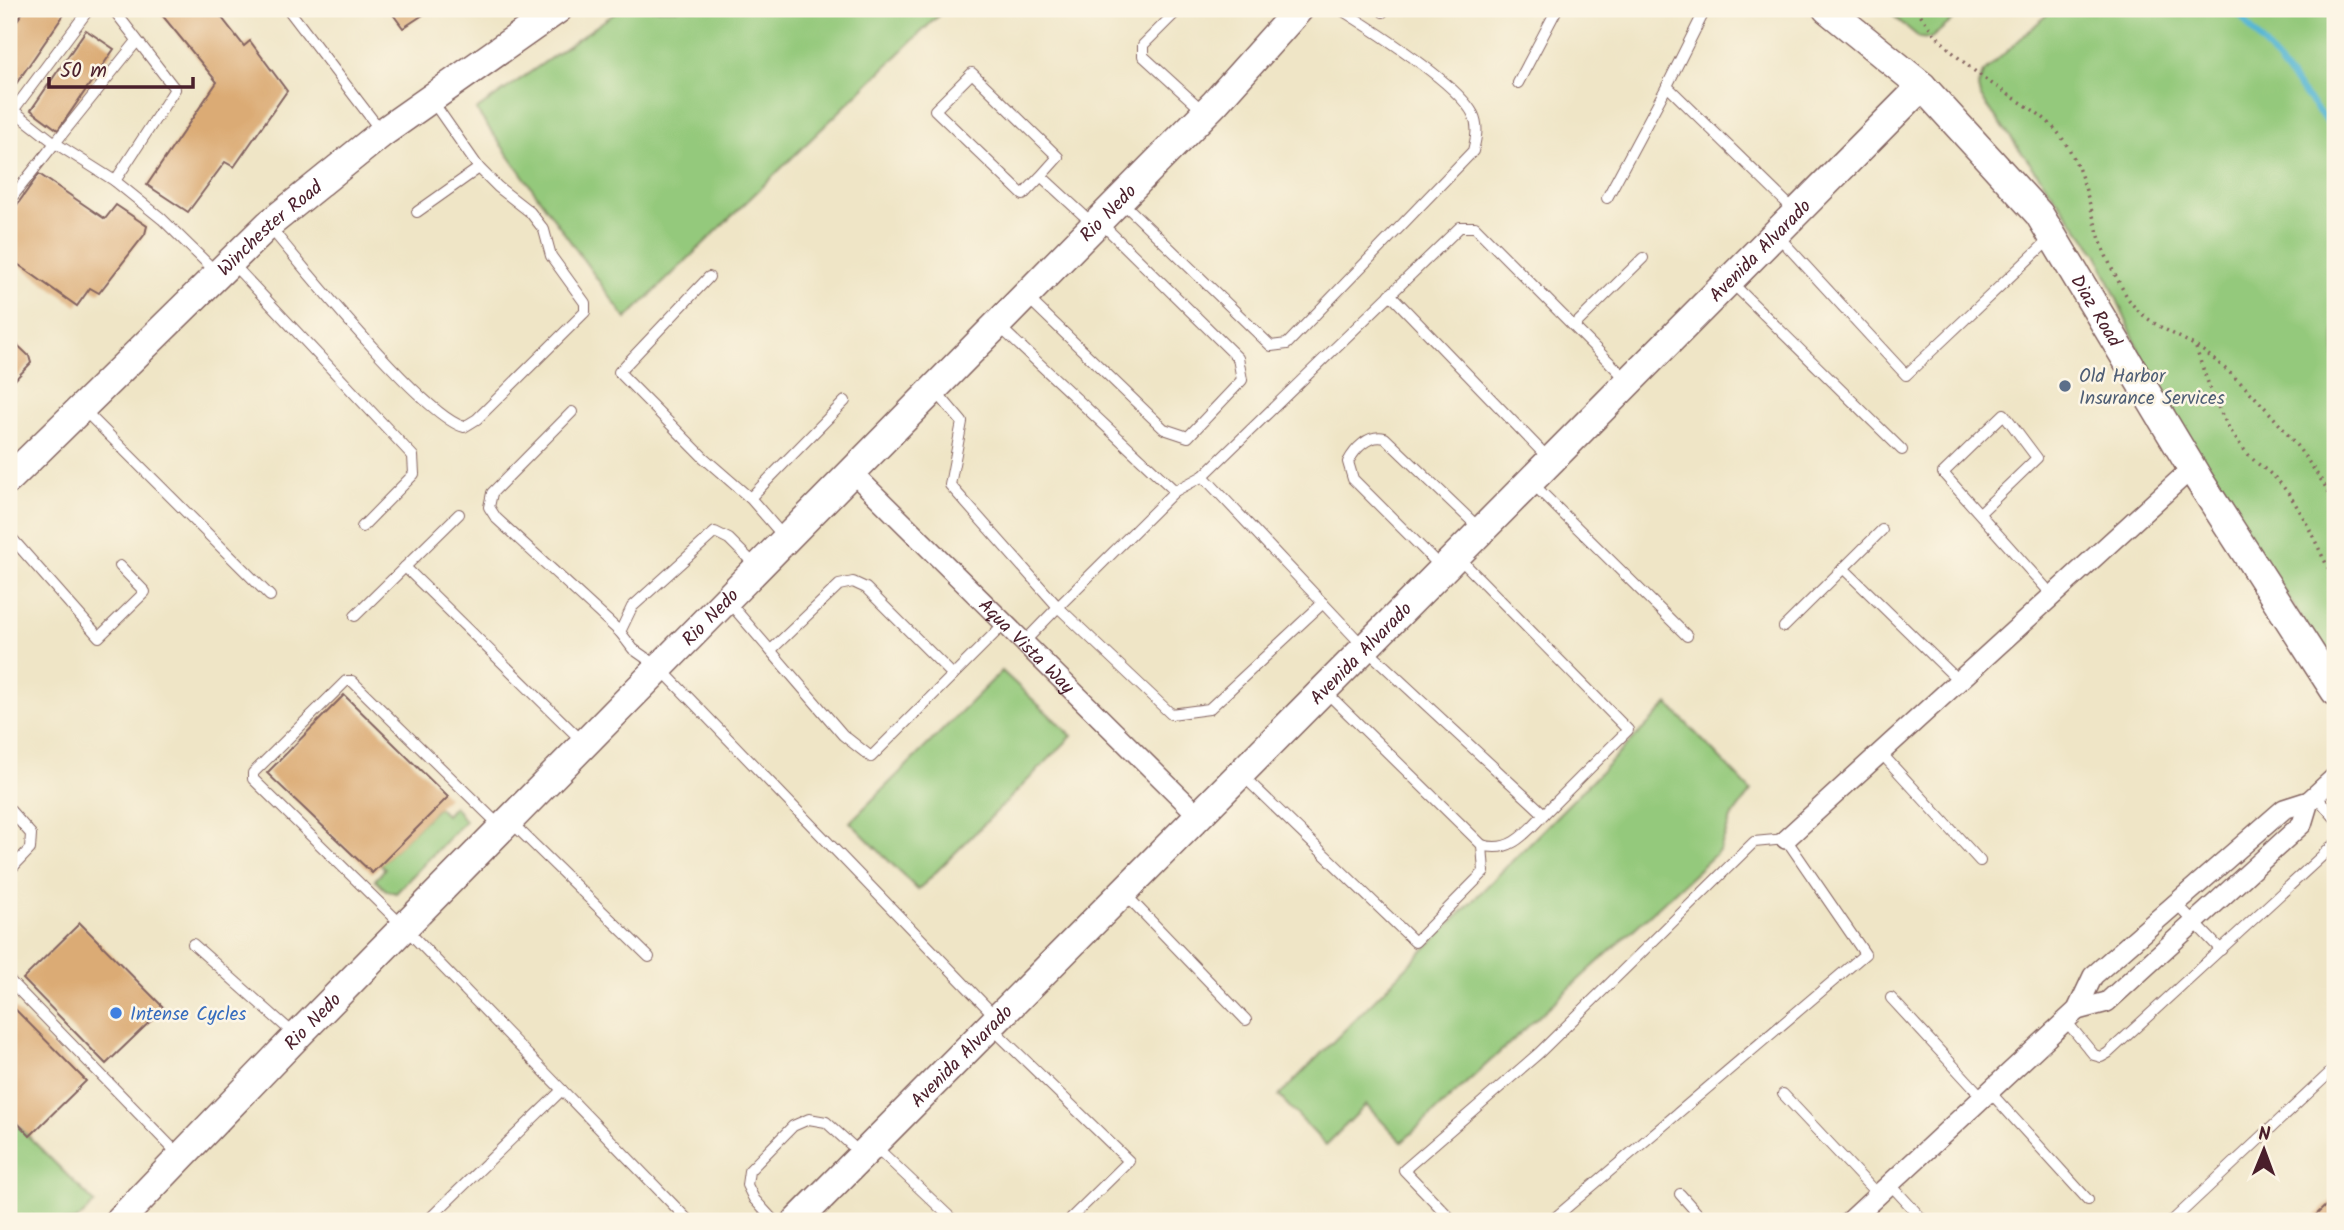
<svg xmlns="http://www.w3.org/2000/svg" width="2344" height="1230" viewBox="0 0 2344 1230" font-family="Kalam,sans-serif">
<rect width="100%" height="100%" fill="#fcf5e5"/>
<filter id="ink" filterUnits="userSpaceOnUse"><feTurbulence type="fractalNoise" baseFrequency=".0143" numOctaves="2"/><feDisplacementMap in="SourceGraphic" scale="14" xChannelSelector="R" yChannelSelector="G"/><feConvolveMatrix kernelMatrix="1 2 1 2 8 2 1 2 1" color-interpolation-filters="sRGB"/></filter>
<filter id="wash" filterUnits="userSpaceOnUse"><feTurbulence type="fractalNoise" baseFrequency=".00686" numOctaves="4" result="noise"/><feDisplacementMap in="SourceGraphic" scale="28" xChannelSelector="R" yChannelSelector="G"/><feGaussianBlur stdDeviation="1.57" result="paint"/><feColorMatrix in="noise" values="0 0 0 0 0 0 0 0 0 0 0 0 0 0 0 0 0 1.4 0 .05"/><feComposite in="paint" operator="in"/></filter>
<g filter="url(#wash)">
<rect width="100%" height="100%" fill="#efe5c6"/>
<!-- green -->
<g fill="#94c97b" stroke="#6f7453" stroke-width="2">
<polygon points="621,9 945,9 626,319 476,110"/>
<polygon points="1885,9 1966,9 1930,39 1920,38"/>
<polygon points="2053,9 2335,9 2335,670 2159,397 2098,255 1980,96 1978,87 1983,73"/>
<polygon points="1002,671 1072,736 918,890 850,822"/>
<polygon points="1668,704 1751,791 1731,818 1720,850 1402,1142 1366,1105 1326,1145 1279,1096"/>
<polygon points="454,806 465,821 396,893 386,890 375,880 385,869 380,864 438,807 446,815"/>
<polygon points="9,1117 95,1203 76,1221 9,1221"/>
</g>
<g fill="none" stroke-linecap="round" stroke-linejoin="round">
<!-- stream -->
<polyline stroke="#55b6d4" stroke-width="6" points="2235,9 2335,132"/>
</g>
<g id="blocks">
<!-- building -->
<g fill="#dbab75">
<polygon points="25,9 59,9 65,13 9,94 9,32"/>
<polygon points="157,9 215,9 244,46 250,41 287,91 234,167 225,162 188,212 147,185 217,82"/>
<polygon points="389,9 432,9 403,28"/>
<polygon points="86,30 114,49 58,130 31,110"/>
<polygon points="39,174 105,219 116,205 147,226 145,234 99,293 90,288 77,306 9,258 9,216"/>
<polygon points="9,337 29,356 31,363 9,386"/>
<polygon points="344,695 448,797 372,873 267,773"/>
<polygon points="80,923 164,1008 106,1064 23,979"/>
<polygon points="9,1003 86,1081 30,1136 9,1114"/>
<polygon points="2335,1197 2335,1221 2309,1221 2318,1213"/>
</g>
</g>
</g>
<g filter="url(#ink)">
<use href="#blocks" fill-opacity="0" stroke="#846461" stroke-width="2"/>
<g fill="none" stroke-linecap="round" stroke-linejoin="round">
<!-- lane casing -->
<g stroke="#846461" stroke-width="12">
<g id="lane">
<polyline points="113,9 175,89 115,181 162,219 216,272"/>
<polyline points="288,9 381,131"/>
<polyline points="1179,9 1143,45 1143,56 1202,110"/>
<polyline points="1693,9 1703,14 1667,86 1796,212"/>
<polyline points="1383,12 1385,9"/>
<polyline points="9,15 14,9"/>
<polyline points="1518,83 1557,9"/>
<polyline points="9,107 55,143 137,41"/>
<polyline points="9,116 89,9"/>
<polyline points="1041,176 1058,157 972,73 935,110 1023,195 1041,176 1093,224"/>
<polyline points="1607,198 1667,86"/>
<polyline points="9,201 55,143 115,181"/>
<path d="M1122 202 1271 346 1287 344 1473 151C1476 139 1479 126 1473 114 1457 83 1372 29 1340 9"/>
<polyline points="417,212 479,168 433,102"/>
<path d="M269 226C302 266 423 416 464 427L477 419 585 312V303L551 256 544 230 530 212 498 187 479 168"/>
<polyline points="1777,235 1906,375 2052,237"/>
<polyline points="231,262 413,456 414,474 362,527"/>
<polyline points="709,277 619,372 704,458 751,499 784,537"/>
<polyline points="1730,281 1902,450"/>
<polyline points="1390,294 1550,460"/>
<polyline points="1027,297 1164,429 1188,437 1242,380 1238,358 1100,222"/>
<polyline points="1574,326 1643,258"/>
<polyline points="934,389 962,422 950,485 1058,607 1175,491 999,326"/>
<polyline points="84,410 270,596"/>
<polyline points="572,412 492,493 489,507 496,518 620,632"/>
<polyline points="1203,476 1460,227 1475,227 1628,381"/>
<polyline points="1533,484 1687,636"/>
<polyline points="1175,491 1203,476 1366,649 1544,814 1628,730 1458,557"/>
<polyline points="750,498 845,401"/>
<polyline points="1981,512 2037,458 2004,414 1943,473 2053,596"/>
<polyline points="9,535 99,637 145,592 120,566"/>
<polyline points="756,566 729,539 715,532 632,607 620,632 633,649 660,668 997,1018"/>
<polyline points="405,567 582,741"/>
<path d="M1441 567 1353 479 1348 462C1355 449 1368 434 1385 438L1479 528"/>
<polyline points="1843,568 1959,681"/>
<polyline points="727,600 843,735 871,757 1006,622"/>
<polyline points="355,616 459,514"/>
<polyline points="1784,627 1882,530"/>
<polyline points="1025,641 1058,607 1171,714 1209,709 1323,603"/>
<polyline points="771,650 839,585 853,582 866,588 953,675"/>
<path d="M1325 691 1482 845C1510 854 1526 833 1544 814"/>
<polyline points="1881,753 1980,861"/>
<polyline points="1242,775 1415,942 1484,872 1482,845"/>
<polyline points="2316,796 2335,818"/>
<polyline points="9,809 31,834 30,849 9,871"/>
<polyline points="510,821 649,957"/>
<polyline points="499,825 352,681 346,681 253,773 253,779 405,928 689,1221"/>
<polyline points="1126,895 1246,1020"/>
<polyline points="2176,903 2221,950"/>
<polyline points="193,944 294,1034"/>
<polyline points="9,980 179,1155"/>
<polyline points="1891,998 1983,1098"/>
<polyline points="2066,1021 2094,1055 2101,1057 2108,1053 2335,844"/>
<polyline points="993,1029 1129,1161 1071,1218"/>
<polyline points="1990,1092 2088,1200"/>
<polyline points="1783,1094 1878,1195"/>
<polyline points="876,1147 954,1221"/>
<polyline points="1890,1184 1924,1221"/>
<polyline points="1680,1194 1704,1221"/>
<polyline points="427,1221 562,1090"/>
<polyline points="774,1221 754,1199 747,1185 749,1171 793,1126 809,1119 826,1122 860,1153"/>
<polyline points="1453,1221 1404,1170 1539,1053 1754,842 1786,839 1865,954 1551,1221"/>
<polyline points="2172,1221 2335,1068"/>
</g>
</g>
<!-- street casing -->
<g stroke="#846461" stroke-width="22">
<g id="street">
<path id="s1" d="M853 473 1200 817"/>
<polyline points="1786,839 2191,469"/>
<polyline points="2077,1010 2107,1002 2302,824 2309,801"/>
<polyline points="1850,1221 2077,1010 2093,976 2284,809 2309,801 2335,777"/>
</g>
</g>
<!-- secondary casing -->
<g stroke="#846461" stroke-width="31">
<g id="secondary">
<path id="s2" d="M1827 9 1922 86 2039 214 2199 480 2335 691"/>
<path id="s3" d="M9 479 268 225 382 133 558 9"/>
<path id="s4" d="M119 1221 297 1036 1215 103 1299 9"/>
<path id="s5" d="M797 1221 1922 86"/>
</g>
</g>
<!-- path -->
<g stroke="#846461" stroke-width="3.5" stroke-dasharray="2 5" stroke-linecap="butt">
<path d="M1917 9C1936 41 1969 69 2000 89 2016 100 2034 109 2048 122 2084 156 2087 204 2103 248 2109 264 2118 281 2126 295 2144 327 2185 335 2211 357 2260 396 2303 449 2335 502"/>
<path d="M2196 348C2208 385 2222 425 2248 454 2257 465 2271 472 2280 483 2305 512 2317 548 2335 581"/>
</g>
<!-- lane -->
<use href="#lane" stroke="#fff" stroke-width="10"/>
<!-- street -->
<use href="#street" stroke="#fff" stroke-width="19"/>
<!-- secondary -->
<use href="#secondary" stroke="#fff" stroke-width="28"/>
</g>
</g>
<!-- markers -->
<circle fill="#5c6f8a" stroke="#fcf5e5" stroke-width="2.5" cx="2065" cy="386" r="7"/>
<circle fill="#3f7fe0" stroke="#fcf5e5" stroke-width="2.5" cx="116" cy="1013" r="7"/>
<g text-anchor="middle" stroke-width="5" stroke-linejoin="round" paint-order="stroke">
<!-- street labels -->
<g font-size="19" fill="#4a1f2b" stroke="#fcf5e5">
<text dy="7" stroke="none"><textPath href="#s4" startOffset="1412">Rio Nedo</textPath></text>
<text dy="7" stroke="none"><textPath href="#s3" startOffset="362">Winchester Road</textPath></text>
<text dy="7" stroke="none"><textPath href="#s5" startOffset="1367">Avenida Alvarado</textPath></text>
<text dy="7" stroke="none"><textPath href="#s2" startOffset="408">Diaz Road</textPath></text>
<text dy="7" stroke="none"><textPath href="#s4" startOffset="845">Rio Nedo</textPath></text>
<text dy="7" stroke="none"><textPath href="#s1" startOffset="245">Aqua Vista Way</textPath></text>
<text dy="7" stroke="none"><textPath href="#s5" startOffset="800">Avenida Alvarado</textPath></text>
<text dy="7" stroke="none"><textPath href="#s4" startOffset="278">Rio Nedo</textPath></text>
<text dy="7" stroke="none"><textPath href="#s5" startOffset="233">Avenida Alvarado</textPath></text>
</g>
<!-- service labels -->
<g font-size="19" fill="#4e5e75" stroke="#fcf5e5" text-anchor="start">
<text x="2079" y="382">Old Harbor<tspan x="2079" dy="22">Insurance Services</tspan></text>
</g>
<!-- shop labels -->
<g font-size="19" fill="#366cbe" stroke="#fcf5e5" text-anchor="start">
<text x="130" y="1020">Intense Cycles</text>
</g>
</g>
<!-- margin -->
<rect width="2344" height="1230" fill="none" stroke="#fcf5e5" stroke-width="35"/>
<!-- north arrow -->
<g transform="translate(2264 1150) rotate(1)" stroke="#fcf5e5" stroke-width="5" paint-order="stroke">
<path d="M0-5L12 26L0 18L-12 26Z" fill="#4a1f2b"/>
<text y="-10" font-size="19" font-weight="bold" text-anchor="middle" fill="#4a1f2b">N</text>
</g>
<!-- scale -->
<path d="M49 77v10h144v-10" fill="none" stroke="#4a1f2b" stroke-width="3.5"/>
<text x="60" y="77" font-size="21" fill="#4a1f2b" stroke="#fcf5e5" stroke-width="5" paint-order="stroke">50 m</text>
</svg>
